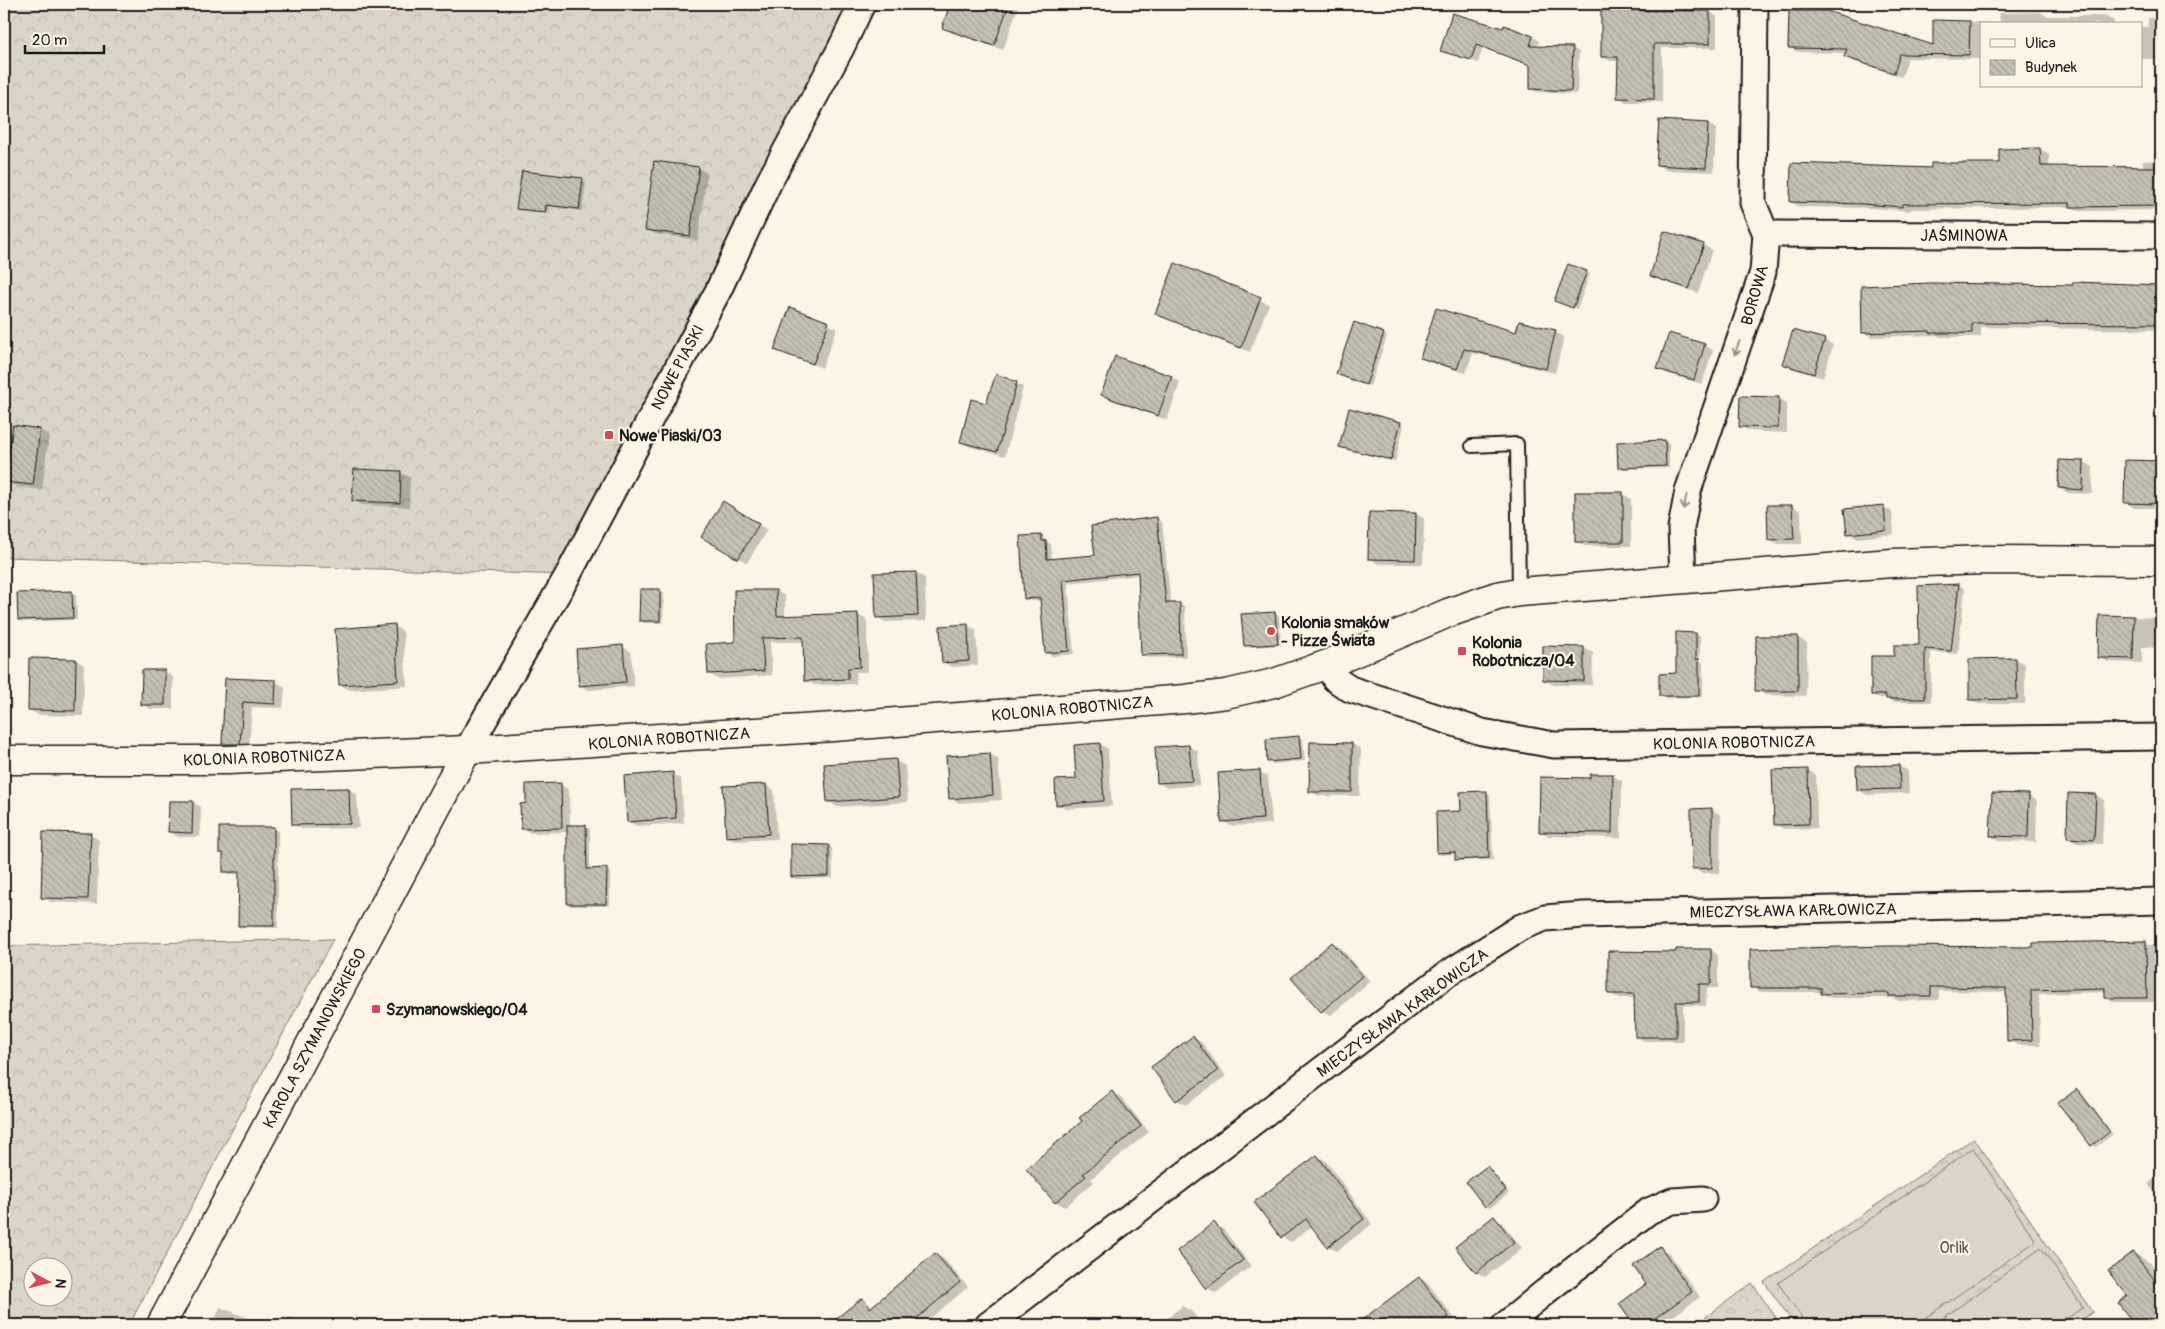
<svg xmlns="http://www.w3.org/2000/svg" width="2165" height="1329" viewBox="0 0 2165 1329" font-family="Pangolin,sans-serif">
<defs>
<pattern id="forest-crowns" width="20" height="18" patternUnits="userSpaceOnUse" patternTransform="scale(1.25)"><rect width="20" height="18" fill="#dbd5c8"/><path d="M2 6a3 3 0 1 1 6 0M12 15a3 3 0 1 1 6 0" fill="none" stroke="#bbb6ab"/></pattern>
<pattern id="building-back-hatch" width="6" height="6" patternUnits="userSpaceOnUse" patternTransform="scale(1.25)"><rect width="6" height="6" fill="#c4c0b3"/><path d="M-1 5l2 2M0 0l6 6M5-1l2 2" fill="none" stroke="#a8a499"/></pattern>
</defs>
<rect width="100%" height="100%" fill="#fcf5e5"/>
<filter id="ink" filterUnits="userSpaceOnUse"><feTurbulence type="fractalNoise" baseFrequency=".02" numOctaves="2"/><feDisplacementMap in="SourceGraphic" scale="10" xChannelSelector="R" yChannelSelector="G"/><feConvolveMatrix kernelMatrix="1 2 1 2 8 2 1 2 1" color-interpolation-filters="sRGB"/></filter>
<g filter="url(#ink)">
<!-- forest -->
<g fill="url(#forest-crowns)" stroke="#7c7872" fill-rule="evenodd">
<polygon points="4,4 862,4 568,575 4,557"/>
<path d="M333 939 129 1325H4V946ZM32 1266H62V1296H32Z"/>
<polygon points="1974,1138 2093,1312 2073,1325 1795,1325 1764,1282"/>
<polygon points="1752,1283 1781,1325 1695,1325"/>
</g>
<!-- garden -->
<g fill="#dbd5c8" stroke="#7c7872">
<polygon points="1973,1148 2036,1241 1915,1325 1807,1325 1778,1283"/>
<polygon points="2041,1248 2083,1307 2058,1325 1942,1325 1939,1321"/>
</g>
<!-- shadow -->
<g fill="#0003">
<polygon points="952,4 1019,4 1003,50 952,33 944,28"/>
<polygon points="1710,12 1717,17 1717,48 1662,48 1662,102 1626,102 1618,97 1619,61 1610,61 1603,56"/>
<polygon points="2040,12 2047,16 2105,16 2114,21 2114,24 1981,24 1981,59 1908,58 1902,77 1855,62 1846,57 1847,53 1798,52 1789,47 1934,46 1934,21 2000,23 1999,13"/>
<polygon points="2148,18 2161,18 2161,59 2141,59 2141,27 2148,27"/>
<polygon points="1504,30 1533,37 1539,41 1537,47 1572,48 1579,52 1577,94 1537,92 1531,89 1532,65 1483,47 1478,63 1442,50"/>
<polygon points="1708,124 1716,129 1714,172 1666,170 1657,165"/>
<polygon points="2040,149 2049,154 2049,167 2143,168 2143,161 2161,160 2161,210 2079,211 2071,207 1911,209 1910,211 1871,208 1800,207 1791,202 1932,170 2001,164 2000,150"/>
<polygon points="698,168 707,173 698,240 655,234 647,229"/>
<polygon points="582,180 586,182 582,211 549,206 549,214 521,210 517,208"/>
<polygon points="1703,245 1712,250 1698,293 1660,280 1651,275"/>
<polygon points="1175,265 1269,304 1250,352 1156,314"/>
<polygon points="1586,272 1590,274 1577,309 1560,302"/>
<polygon points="2115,286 2161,286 2161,330 1981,327 1981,337 1940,337 1937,335 1872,337 1863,332"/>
<polygon points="791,309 837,328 822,368 776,349"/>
<polygon points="1556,332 1564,337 1555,373 1473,353 1466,373 1431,363 1422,358 1517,333"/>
<polygon points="1383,334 1387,336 1370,386 1341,376"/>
<polygon points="1824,340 1833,345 1823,378 1793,369 1784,364"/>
<polygon points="1704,345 1713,350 1702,384 1668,374 1659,369"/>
<polygon points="1171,377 1180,382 1167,420 1111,400 1103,395"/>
<polygon points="1016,383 1023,387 1005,456 968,446 961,441 987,404"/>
<polygon points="1778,398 1787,403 1787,433 1749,431 1741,426"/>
<polygon points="1400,423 1404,425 1395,462 1340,446"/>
<polygon points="14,426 40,430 49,435 42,490 15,486 7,481"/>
<polygon points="1665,441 1669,444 1669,468 1623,469 1619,467"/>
<polygon points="2060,461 2084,462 2093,467 2092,494 2068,493 2059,488"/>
<polygon points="2126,462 2161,463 2161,508 2134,508 2125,502"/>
<polygon points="355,471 401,473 410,478 409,507 362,505 354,500"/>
<polygon points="1623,494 1631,499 1631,546 1585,546 1576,541"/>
<polygon points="1792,506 1801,511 1802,544 1778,544 1770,539 1769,507"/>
<polygon points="1883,506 1892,512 1894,534 1857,538 1848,533"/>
<polygon points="732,508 767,530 747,563 703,536"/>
<polygon points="1416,514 1424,519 1423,564 1378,564 1370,558"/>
<polygon points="1156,518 1162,522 1171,604 1179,604 1185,607 1186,657 1148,658 1142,655 1140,575 1068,583 1074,654 1052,656 1046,653 1041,601 1031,601 1025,598 1042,536 1051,545 1052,560 1096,556"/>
<polygon points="916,573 925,578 926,621 886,622 877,617"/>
<polygon points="1959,585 1965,589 1958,654 1931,652 1931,702 1894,702 1887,698 1879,698 1872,694 1896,657 1920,647"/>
<polygon points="660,590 664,592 663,623 644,623 640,620"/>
<polygon points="776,591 785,596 785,617 858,615 867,620 868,672 856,672 856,684 814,685 805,680 804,642 770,642 772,675 718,679 709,674 736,643"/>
<polygon points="72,592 76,595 77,620 23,622 19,620"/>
<polygon points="1275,613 1279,615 1281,645 1249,647 1245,645 1243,615"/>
<polygon points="2101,616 2161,618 2161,648 2142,647 2142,663 2108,662 2099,657"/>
<polygon points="967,625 976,630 978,665 952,667 943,662"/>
<polygon points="394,626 403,631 407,686 349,690 340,684"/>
<polygon points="1696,634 1700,636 1700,661 1703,662 1703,697 1664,698 1660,695 1677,674"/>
<polygon points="1798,638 1807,643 1806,696 1765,695 1756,690"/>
<polygon points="623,647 631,652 634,686 589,690 580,685"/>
<polygon points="1584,648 1593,653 1592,685 1553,685 1544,680"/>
<polygon points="2016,659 2025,664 2025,704 1979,704 1970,699"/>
<polygon points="76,660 84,665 83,716 38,715 30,710"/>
<polygon points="165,672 173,677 173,709 151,709 142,704"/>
<polygon points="226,679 276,682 285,687 283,708 252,707 249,748 232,749 223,744"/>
<polygon points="1299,737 1303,740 1305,761 1272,764 1268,761 1267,740"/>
<polygon points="1100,744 1108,749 1112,806 1066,809 1058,804 1077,780"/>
<polygon points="1311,744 1352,744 1361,749 1360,796 1319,796 1310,791"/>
<polygon points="1189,746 1198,751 1200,785 1167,788 1159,783"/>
<polygon points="989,754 998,759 1002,800 959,803 950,798"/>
<polygon points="896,761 905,766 908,802 837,807 828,801"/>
<polygon points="1899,766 1908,771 1909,793 1867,795 1859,790 1858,767"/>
<polygon points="1807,770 1816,775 1817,828 1784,829 1775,824"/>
<polygon points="1259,771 1268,777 1272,824 1231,826 1222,821"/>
<polygon points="672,774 681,779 684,823 637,826 628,821"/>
<polygon points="1591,775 1613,776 1622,781 1621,838 1549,836 1541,831 1591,779"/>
<polygon points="560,784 569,790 570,827 586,827 590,829 590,870 606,870 610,872 610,906 572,906 568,904 569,832 531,833 522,828"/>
<polygon points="766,785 774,790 777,839 736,841 727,836"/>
<polygon points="349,789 357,794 359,828 302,829 293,824"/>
<polygon points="1486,793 1490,795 1493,860 1460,861 1457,859 1457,854 1442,855 1438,853 1463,812"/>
<polygon points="2096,795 2104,800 2102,844 2077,843 2068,838"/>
<polygon points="2029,796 2037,801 2036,842 2000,841 1991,836"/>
<polygon points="192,802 201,807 200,837 178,837 170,832"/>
<polygon points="1712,810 1721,815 1720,873 1702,873 1693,868"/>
<polygon points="274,828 278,831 278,928 244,927 240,925 240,874 229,874 225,871 225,854 220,852 220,829"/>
<polygon points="90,834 99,840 97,904 51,902 42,897"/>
<polygon points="828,846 832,848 833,878 796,879 792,877"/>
<polygon points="2145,942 2149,945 2161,944 2161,988 2155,989 2155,1002 2114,1002 2106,998 2106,992 2039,994 2040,1045 2017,1045 2008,1040 2007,992 1939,991 1939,1000 1899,1001 1893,998 1831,998 1821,992 1760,992 1752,987 2034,949"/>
<polygon points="1333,943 1341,948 1370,981 1330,1016 1322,1011"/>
<polygon points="1711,950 1718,955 1718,988 1707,988 1706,1006 1683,1005 1683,1041 1644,1041 1636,1036 1636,998 1617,998 1609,993 1677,953"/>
<polygon points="1193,1037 1202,1043 1226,1076 1186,1105 1177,1100 1153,1067"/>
<polygon points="2077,1090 2081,1092 2110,1130 2092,1144"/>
<polygon points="1112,1092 1121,1097 1149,1132 1091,1179 1094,1182 1065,1207 1056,1202 1084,1121"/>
<polygon points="2112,1132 2113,1134 2096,1147 2093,1146"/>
<polygon points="1317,1156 1326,1161 1372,1224 1337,1251 1328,1246 1313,1226 1291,1242 1282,1237 1256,1202"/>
<polygon points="1487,1167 1509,1193 1490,1208 1486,1206"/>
<polygon points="2161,1174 2161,1201 2148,1184"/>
<polygon points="1494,1218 1502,1223 1522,1248 1485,1277 1476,1272"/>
<polygon points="1214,1224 1223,1229 1251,1266 1216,1293 1207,1288"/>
<polygon points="1660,1248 1669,1253 1700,1297 1661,1325 1636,1325 1621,1304 1648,1285"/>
<polygon points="2133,1253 2151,1263 2161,1277 2161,1325 2137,1325 2119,1303 2129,1296"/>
<polygon points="935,1254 944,1259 968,1287 926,1322 920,1325 830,1325 862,1299 873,1307"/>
<polygon points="1419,1278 1428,1283 1457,1322 1453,1325 1373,1325"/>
<polygon points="1182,1306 1191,1311 1203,1325 1159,1325"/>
<polygon points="220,1307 265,1325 213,1325"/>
<polygon points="289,1317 309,1325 286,1325"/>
</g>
<!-- building -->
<g fill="url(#building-back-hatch)" stroke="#1c1c1c">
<polygon points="950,4 1009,4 994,46 942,28"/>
<polygon points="1601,10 1710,11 1710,44 1654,44 1654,99 1617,98 1618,57 1601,57"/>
<polygon points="1789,11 1827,11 1933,45 1933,20 1970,21 1969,55 1900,54 1894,73 1844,57 1847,49 1788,48"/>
<polygon points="1452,13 1503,28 1504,25 1533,36 1530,46 1573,47 1571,91 1530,89 1530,65 1476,45 1471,60 1440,51"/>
<polygon points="1659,120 1708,123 1706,168 1656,165"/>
<polygon points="2040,148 2041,166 2161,167 2161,206 2070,207 2070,203 1902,204 1902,207 1862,204 1790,202 1791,163 1931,168 1931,163 1999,163 1999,149"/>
<polygon points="654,161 699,167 690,236 645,230"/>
<polygon points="522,171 583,178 579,209 546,205 545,212 516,209"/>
<polygon points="1664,231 1704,244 1689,289 1650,276"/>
<polygon points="1175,263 1261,297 1241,348 1155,314"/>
<polygon points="1568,264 1587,271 1573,308 1554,301"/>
<polygon points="2073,282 2161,285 2161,324 1972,323 1972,333 1930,333 1930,331 1862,333 1861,286 1930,283 2073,285"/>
<polygon points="790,307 829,322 813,364 774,350"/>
<polygon points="1436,308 1516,332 1519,321 1556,330 1546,369 1464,349 1457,369 1420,358"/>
<polygon points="1354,322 1384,333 1366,385 1336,374"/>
<polygon points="1793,330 1825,339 1814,374 1782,364"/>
<polygon points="1669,333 1705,344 1694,380 1657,369"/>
<polygon points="1115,356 1172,376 1158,416 1101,395"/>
<polygon points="996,374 1017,382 997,452 960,442 971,399 986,403"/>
<polygon points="1740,396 1779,397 1778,428 1739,427"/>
<polygon points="1349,408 1401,422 1391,460 1339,447"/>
<polygon points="13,425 40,429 33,485 5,482"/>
<polygon points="1665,440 1666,466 1618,468 1617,442"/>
<polygon points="2059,460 2084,461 2083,490 2058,488"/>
<polygon points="2125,460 2161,461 2160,504 2124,503"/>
<polygon points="354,469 401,471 400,503 352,501"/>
<rect x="1575" y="492" width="48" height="50"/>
<polygon points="723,501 759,524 738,559 701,537"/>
<polygon points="1767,505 1792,505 1794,539 1768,540"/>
<polygon points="1884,505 1886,530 1847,534 1844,509"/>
<polygon points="1369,512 1416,513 1415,560 1368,559"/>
<polygon points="1157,517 1166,603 1180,603 1181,654 1141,655 1138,572 1063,580 1069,651 1045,653 1040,598 1024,599 1020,536 1042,535 1042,541 1046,541 1047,559 1095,555 1091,526"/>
<polygon points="916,572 918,616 876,618 874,573"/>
<polygon points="1959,584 1951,651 1925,649 1925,699 1886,699 1886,695 1871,695 1871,656 1894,656 1894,645 1919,645 1918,586"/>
<polygon points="640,589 660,589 660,621 639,621"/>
<polygon points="734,590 776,590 777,616 858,613 860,667 848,668 848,679 804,681 803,637 762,638 764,671 708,674 706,644 735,642"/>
<polygon points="72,591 73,618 18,620 17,593"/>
<polygon points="1275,612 1278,644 1244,646 1241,614"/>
<polygon points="2099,615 2134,616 2133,659 2098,658"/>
<polygon points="395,624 398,681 339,685 335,629"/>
<polygon points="968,624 969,661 942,663 940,626"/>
<polygon points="1676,632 1696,633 1696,659 1699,659 1699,696 1659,696 1659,674 1676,673"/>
<polygon points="1756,636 1798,636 1798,691 1755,691"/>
<polygon points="623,645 626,682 579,686 576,649"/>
<polygon points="1543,646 1584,647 1584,681 1543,680"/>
<polygon points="29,658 76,659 75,711 28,710"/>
<polygon points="2016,658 2017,699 1969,700 1969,659"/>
<polygon points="142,670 165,670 165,705 141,705"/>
<polygon points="225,678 276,680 275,704 243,702 240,744 222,744"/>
<polygon points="1299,736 1301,759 1267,762 1266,739"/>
<polygon points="1310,742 1352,743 1352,792 1309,792"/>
<polygon points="1100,743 1104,801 1056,805 1055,780 1076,779 1074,745"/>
<polygon points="1189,745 1192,781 1157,783 1155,747"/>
<polygon points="990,753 993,795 949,799 946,756"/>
<polygon points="896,759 899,797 827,802 824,764"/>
<polygon points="1899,765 1900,789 1857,790 1856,766"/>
<polygon points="1808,769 1809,824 1774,825 1772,770"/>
<polygon points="1260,770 1263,819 1221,822 1218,773"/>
<polygon points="673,772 676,818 627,822 624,776"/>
<polygon points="1590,774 1613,774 1612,833 1539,832 1540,777 1590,778"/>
<polygon points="561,783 562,828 521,829 520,804 526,803 526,784"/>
<polygon points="766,784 769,834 726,837 723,786"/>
<polygon points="349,788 350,824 292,825 291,789"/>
<polygon points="1487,791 1489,858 1455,860 1455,852 1437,853 1436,812 1461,811 1460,792"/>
<polygon points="1992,793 2029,794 2028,837 1990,836"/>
<polygon points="2068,793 2096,794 2094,840 2067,838"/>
<polygon points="169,801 193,801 192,833 168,832"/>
<polygon points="1712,808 1712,868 1692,869 1691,809"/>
<polygon points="567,825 586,825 587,869 607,868 606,904 567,904"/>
<polygon points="219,827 274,827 274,926 238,926 239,872 223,872 223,853 219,853"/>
<polygon points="43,832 91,833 88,899 41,898"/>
<polygon points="791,844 829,845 829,876 791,877"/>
<polygon points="2146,941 2147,998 2105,998 2105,988 2031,990 2032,1040 2007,1041 2006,988 1931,987 1931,996 1889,996 1889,993 1821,994 1821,988 1750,988 1750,949 1889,946 2033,947 2033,943"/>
<polygon points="1332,942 1362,976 1321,1012 1291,978"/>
<polygon points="1676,949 1711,949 1711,984 1699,984 1699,1002 1676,1002 1676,1037 1635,1037 1634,994 1608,994 1608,951 1676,952"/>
<polygon points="1193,1036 1218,1071 1176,1101 1151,1067"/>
<polygon points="2077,1089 2110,1132 2091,1146 2058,1103"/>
<polygon points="1112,1091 1141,1126 1083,1174 1086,1176 1055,1203 1026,1169 1082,1121 1079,1118"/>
<polygon points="1317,1155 1364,1219 1327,1247 1306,1219 1281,1238 1254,1202"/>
<polygon points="1487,1166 1506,1190 1485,1207 1466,1182"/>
<polygon points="1494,1216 1514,1242 1476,1273 1455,1247"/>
<polygon points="1214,1222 1243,1260 1206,1289 1177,1251"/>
<polygon points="1660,1246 1692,1292 1645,1325 1634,1325 1619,1304 1646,1284 1633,1266"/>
<polygon points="2133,1252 2161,1288 2161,1325 2135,1325 2118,1303 2127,1295 2108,1271"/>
<polygon points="935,1253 960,1282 909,1325 828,1325 862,1298 870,1308"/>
<polygon points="1419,1277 1449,1317 1438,1325 1355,1325"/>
</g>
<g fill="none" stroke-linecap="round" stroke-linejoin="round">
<!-- lane casing -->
<g stroke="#1c1c1c" stroke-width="16">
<polyline id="lane" points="1472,446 1517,444 1519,592"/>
</g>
<!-- street casing -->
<g stroke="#1c1c1c" stroke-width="29">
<g id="street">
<polyline points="1766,234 2161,236"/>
<polyline points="1683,579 1681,528 1688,491 1763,272 1766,234 1753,203 1755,4"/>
<polyline points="1328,664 1335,679 1350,689 1482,732 1554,745 2161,737"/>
<polyline points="467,750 568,575 718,291 768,184 841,48 862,4"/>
<polyline points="988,1325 1447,974 1521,927 1545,918 1583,915 2161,901"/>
<polyline points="1505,1325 1545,1292 1649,1211 1672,1201 1703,1199"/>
</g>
</g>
<!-- secondary casing -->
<g stroke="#1c1c1c" stroke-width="31">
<g id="secondary">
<polyline points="4,760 228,760 467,750 834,727 1185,699 1226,694 1274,683 1328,664 1448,613 1497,596 1519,592 1892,563 1988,560 2161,561"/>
<polyline points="161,1325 467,750"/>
</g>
</g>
<!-- lane -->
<use href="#lane" stroke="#fcf5e5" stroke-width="12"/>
<!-- street -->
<use href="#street" stroke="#fcf5e5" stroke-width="25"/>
<!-- secondary -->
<use href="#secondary" stroke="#fcf5e5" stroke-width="28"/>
</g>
<!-- one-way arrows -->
<defs><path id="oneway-shaft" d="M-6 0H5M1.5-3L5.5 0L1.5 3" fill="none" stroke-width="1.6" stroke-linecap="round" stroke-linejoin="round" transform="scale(1.25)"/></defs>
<g stroke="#97938b">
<use href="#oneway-shaft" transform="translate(1737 348) rotate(109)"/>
<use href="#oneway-shaft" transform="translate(1685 502) rotate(103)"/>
</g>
</g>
<!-- markers -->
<g fill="#d1495b" stroke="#fcf5e5" stroke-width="2">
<rect x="604" y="430" width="10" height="10" rx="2.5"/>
<circle cx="1271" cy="631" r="5"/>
<rect x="1457" y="646" width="10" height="10" rx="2.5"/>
<rect x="371" y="1004" width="10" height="10" rx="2.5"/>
</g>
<g text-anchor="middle" stroke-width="4.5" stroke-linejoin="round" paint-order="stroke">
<!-- street labels -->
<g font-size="16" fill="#1c1c1c" stroke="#fcf5e5">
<text x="1964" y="241">JAŚMINOWA</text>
<text transform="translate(1754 295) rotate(-74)" y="6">BOROWA</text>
<text transform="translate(677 367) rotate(-62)" y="6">NOWE PIASKI</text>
<text transform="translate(1072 708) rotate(-5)" y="6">KOLONIA ROBOTNICZA</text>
<text transform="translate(669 738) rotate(-4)" y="6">KOLONIA ROBOTNICZA</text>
<text transform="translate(1734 742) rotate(-1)" y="6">KOLONIA ROBOTNICZA</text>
<text transform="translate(264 757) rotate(-2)" y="6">KOLONIA ROBOTNICZA</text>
<text transform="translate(1793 910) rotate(-1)" y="6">MIECZYSŁAWA KARŁOWICZA</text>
<text transform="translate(1402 1012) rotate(-36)" y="6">MIECZYSŁAWA KARŁOWICZA</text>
<text transform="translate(314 1038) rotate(-62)" y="6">KAROLA SZYMANOWSKIEGO</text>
</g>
<!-- poi labels -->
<g font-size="16" font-weight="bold" fill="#1c1c1c" stroke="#fcf5e5" text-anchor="start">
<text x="619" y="441">Nowe Piaski/03</text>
<text x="1281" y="628">Kolonia smaków<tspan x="1281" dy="18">- Pizze Świata</tspan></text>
<text x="1472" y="648">Kolonia<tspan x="1472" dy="18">Robotnicza/04</tspan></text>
<text x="386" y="1015">Szymanowskiego/04</text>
</g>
<!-- park labels -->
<g font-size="16" fill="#555450" stroke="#fcf5e5">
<text x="1954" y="1253">Orlik</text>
</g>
</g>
<!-- margin -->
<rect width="2165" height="1329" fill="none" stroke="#fcf5e5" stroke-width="20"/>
<rect x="10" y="10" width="2145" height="1309" fill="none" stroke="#1c1c1c" stroke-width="2" filter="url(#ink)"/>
<!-- legend -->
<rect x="1980" y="22" width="162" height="65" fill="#fcf5e5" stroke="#a29e95"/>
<rect x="1990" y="39" width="25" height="8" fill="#fcf5e5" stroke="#a29e95"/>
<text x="2025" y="48" font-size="15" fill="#1c1c1c">Ulica</text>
<rect x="1990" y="60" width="25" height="15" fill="url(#building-back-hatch)" stroke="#a29e95"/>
<text x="2025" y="72" font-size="15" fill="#1c1c1c">Budynek</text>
<!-- north arrow -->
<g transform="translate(48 1282) rotate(97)"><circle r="24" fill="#fcf5e5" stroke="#a29e95"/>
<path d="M0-4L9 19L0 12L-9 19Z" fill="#d1495b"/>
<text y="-8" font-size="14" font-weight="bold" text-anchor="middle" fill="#1c1c1c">N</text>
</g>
<!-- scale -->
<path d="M25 45v8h79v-8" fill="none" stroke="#1c1c1c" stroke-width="2.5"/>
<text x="32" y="45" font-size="15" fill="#1c1c1c" stroke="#fcf5e5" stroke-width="4" paint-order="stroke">20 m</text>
</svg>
